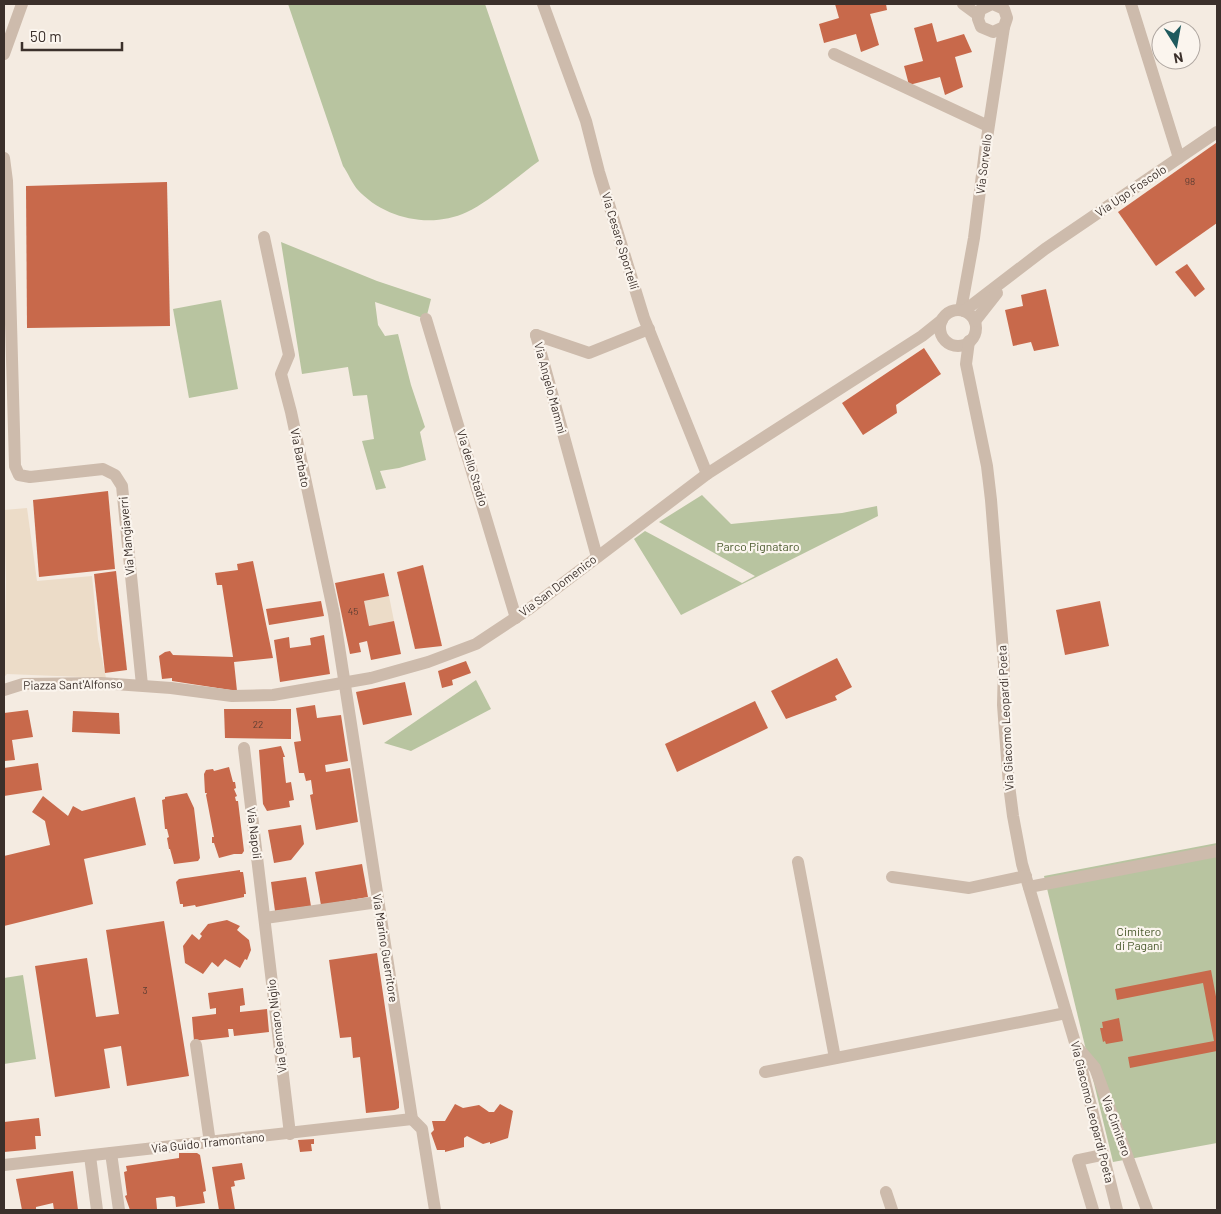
<svg xmlns="http://www.w3.org/2000/svg" width="1221" height="1214" viewBox="0 0 1221 1214" font-family="Barlow,sans-serif">
<rect width="100%" height="100%" fill="#f4ebe1"/>
<!-- green -->
<g fill="#b8c4a0">
<path d="M288 4H485L539 161C518 176 490 201 467 212 431 229 384 219 357 189 352 183 348 173 343 166Z"/>
<polygon points="281,242 377,281 431,299 426,319 375,302 378,325 385,336 398,334 411,385 425,427 420,432 426,460 399,468 380,471 386,488 376,490 362,441 374,439 367,395 353,396 348,367 302,374"/>
<polygon points="221,300 238,389 189,398 173,309"/>
<polygon points="702,495 731,524 842,513 877,506 878,516 681,615 634,539 645,531 742,583 755,576 659,522"/>
<polygon points="476,680 491,709 411,751 384,743"/>
<polygon points="1217,843 1217,1143 1113,1162 1044,876"/>
<polygon points="23,975 36,1059 4,1064 4,978"/>
</g>
<!-- plaza -->
<g fill="#ecdcc8">
<polygon points="27,508 37,581 92,576 98,639 106,678 7,674 4,677 6,582 4,510"/>
<polygon points="389,596 394,621 369,626 364,601"/>
</g>
<!-- building -->
<g fill="#c8694b">
<polygon points="835,4 886,4 887,10 870,14 879,45 861,52 856,34 824,43 819,24 839,18"/>
<polygon points="932,23 937,42 964,34 972,52 955,57 963,87 945,95 940,77 909,85 904,66 923,61 914,28"/>
<polygon points="1216,143 1217,223 1156,266 1118,212"/>
<polygon points="167,182 170,326 27,328 26,186"/>
<polygon points="1187,264 1205,289 1195,297 1175,272"/>
<polygon points="1046,289 1059,346 1034,351 1031,342 1013,346 1005,310 1023,306 1021,295"/>
<polygon points="924,348 941,374 896,405 897,413 863,435 842,403"/>
<polygon points="108,491 115,569 39,577 33,500"/>
<polygon points="253,561 273,658 234,662 237,691 172,681 172,678 162,679 159,656 165,652 170,651 173,655 233,657 222,585 217,585 215,573 238,570 237,564"/>
<polygon points="423,565 442,646 415,649 397,572"/>
<polygon points="116,571 127,670 105,673 94,574"/>
<polygon points="384,573 389,596 364,601 369,626 394,621 401,654 371,660 367,641 359,643 361,652 350,654 335,583"/>
<polygon points="321,601 324,616 269,625 266,609"/>
<polygon points="1100,601 1109,646 1065,655 1056,610"/>
<polygon points="324,635 330,674 280,682 274,640 289,637 290,648 311,645 310,638"/>
<polygon points="837,658 852,687 835,696 837,700 786,719 771,691"/>
<polygon points="466,661 471,673 452,680 453,685 442,688 438,671"/>
<polygon points="405,682 412,715 363,725 356,692"/>
<polygon points="755,701 768,728 677,772 665,744"/>
<polygon points="315,705 317,718 341,715 348,761 325,765 326,772 350,768 358,822 316,830 310,795 313,794 311,780 306,781 304,773 299,773 294,742 301,741 296,708"/>
<polygon points="224,709 291,709 291,739 225,738"/>
<polygon points="28,710 33,737 12,740 15,760 4,761 4,713"/>
<polygon points="73,711 119,713 120,734 72,732"/>
<polygon points="281,746 285,757 283,757 286,783 291,782 294,800 289,801 290,807 267,811 263,804 259,750"/>
<polygon points="38,763 42,790 4,796 4,768"/>
<polygon points="229,767 233,782 235,782 236,788 234,789 237,796 235,797 236,801 238,801 244,851 242,854 234,854 219,858 214,843 212,843 212,837 214,837 206,795 207,793 205,793 204,774 206,770 213,769 214,771"/>
<polygon points="187,793 194,808 200,858 198,861 174,864 170,849 169,849 167,838 169,837 167,829 165,829 162,800 165,799 165,797"/>
<polygon points="43,796 68,816 73,806 82,811 135,797 146,845 84,859 93,904 4,926 4,856 50,845 45,821 32,812"/>
<polygon points="301,825 304,844 291,860 274,863 268,830"/>
<polygon points="362,864 368,897 321,905 315,872"/>
<polygon points="240,870 240,872 243,872 244,878 246,894 244,894 244,897 196,907 195,905 183,907 183,904 180,904 176,882 179,879"/>
<polygon points="306,877 311,906 275,911 271,882"/>
<polygon points="227,920 240,926 237,930 249,940 251,950 247,960 245,959 240,968 225,959 218,967 212,962 203,974 185,963 183,946 192,934 199,940 202,936 200,934 208,924"/>
<polygon points="164,921 189,1076 127,1086 121,1046 104,1049 110,1088 55,1097 35,966 87,958 96,1017 119,1014 106,930"/>
<polygon points="377,953 399,1102 399,1108 395,1110 366,1113 360,1057 353,1058 351,1037 340,1038 329,960"/>
<polygon points="1211,970 1217,1002 1217,1051 1130,1068 1128,1057 1214,1041 1203,983 1117,1000 1115,989"/>
<polygon points="243,988 245,1005 240,1006 240,1012 267,1009 269,1032 234,1036 233,1029 228,1029 229,1037 194,1041 192,1017 216,1014 216,1008 210,1009 208,993"/>
<polygon points="1119,1018 1123,1041 1106,1044 1105,1041 1103,1042 1100,1028 1103,1028 1102,1022"/>
<polygon points="455,1104 463,1108 479,1105 489,1112 494,1112 500,1104 513,1111 508,1138 490,1144 490,1142 483,1144 467,1136 464,1138 464,1147 445,1152 445,1150 437,1150 431,1133 434,1130 432,1121 445,1121"/>
<polygon points="39,1118 41,1136 35,1136 36,1149 4,1152 4,1122"/>
<polygon points="314,1139 314,1144 311,1144 312,1151 300,1152 298,1140"/>
<polygon points="179,1153 197,1153 200,1155 205,1184 206,1191 203,1192 205,1203 176,1207 175,1197 172,1196 156,1198 157,1209 130,1210 125,1196 127,1195 124,1172 127,1171 126,1166 179,1158"/>
<polygon points="242,1163 245,1179 234,1181 235,1186 231,1187 235,1210 219,1210 212,1167"/>
<polygon points="73,1171 78,1210 54,1210 53,1203 36,1207 36,1209 22,1210 16,1179"/>
</g>
<g fill="none" stroke-linecap="round" stroke-linejoin="round">
<!-- minor -->
<g stroke="#cdbbac" stroke-width="12">
<polyline points="543,4 586,121 599,172 644,318 707,474"/>
<polyline points="963,4 978,15"/>
<polyline points="992,4 980,10 978,19 981,27 993,32 1004,27 1007,18 1004,9 993,4"/>
<polyline points="1131,4 1179,158"/>
<polyline points="4,54 22,4"/>
<polyline points="834,54 988,126"/>
<polyline points="4,158 7,181 15,466 19,475 30,477 103,469 115,475 122,486 142,685"/>
<polyline points="264,237 289,355 281,374 291,412 334,614 412,1119 422,1129 435,1210"/>
<polyline points="961,310 974,238 985,151 1004,27"/>
<circle cx="958" cy="328" r="18"/>
<polyline points="964,311 1045,249 1217,132"/>
<polyline points="426,319 516,618"/>
<polyline points="975,321 997,293"/>
<polyline points="536,335 597,557"/>
<polyline points="536,335 589,353 649,329"/>
<polyline points="969,341 966,364 987,466 991,500 1004,664 1003,705 1009,785 1013,816 1022,864 1076,1046 1117,1210"/>
<polyline points="4,690 23,684 101,683 171,688 232,696 273,695 371,678 428,662 476,644 529,609 707,474 922,336 942,320"/>
<polyline points="244,748 290,1134"/>
<polyline points="798,862 835,1058"/>
<polyline points="892,877 969,888 1026,876"/>
<polyline points="1029,887 1217,851"/>
<polyline points="265,918 378,902"/>
<polyline points="196,1045 210,1143"/>
<polyline points="1078,1048 1095,1068 1147,1210"/>
<polyline points="765,1072 1066,1013"/>
<polyline points="111,1153 119,1210"/>
<polyline points="90,1156 97,1210"/>
<polyline points="4,1165 412,1119"/>
<polyline points="886,1192 892,1210"/>
<polyline points="1093,1210 1078,1160 1102,1155"/>
</g>
</g>
<g text-anchor="middle" stroke-width="4.5" stroke-linejoin="round" paint-order="stroke">
<!-- number labels -->
<g font-size="10" fill="#5e3e33">
<text x="1190" y="185">98</text>
<text x="353" y="615">45</text>
<text x="258" y="728">22</text>
<text x="145" y="994">3</text>
</g>
<!-- street labels -->
<g font-size="12" fill="#3b302b" stroke="#fbf5ee">
<text transform="translate(984 164) rotate(-83)" y="4">Via Sorvello</text>
<text transform="translate(1131 191) rotate(-34)" y="4">Via Ugo Foscolo</text>
<text transform="translate(620 241) rotate(73)" y="4">Via Cesare Sportelli</text>
<text transform="translate(550 388) rotate(75)" y="4">Via Angelo Mammì</text>
<text transform="translate(300 458) rotate(79)" y="4">Via Barbato</text>
<text transform="translate(472 468) rotate(73)" y="4">Via dello Stadio</text>
<text transform="translate(127 536) rotate(-95)" y="4">Via Mangiaverri</text>
<text transform="translate(558 586) rotate(-37)" y="4">Via San Domenico</text>
<text transform="translate(73 685) rotate(-1)" y="4">Piazza Sant'Alfonso</text>
<text transform="translate(1006 718) rotate(-93)" y="4">Via Giacomo Leopardi Poeta</text>
<text transform="translate(254 833) rotate(83)" y="4">Via Napoli</text>
<text transform="translate(385 948) rotate(81)" y="4">Via Marino Guerritore</text>
<text transform="translate(277 1026) rotate(-97)" y="4">Via Gennaro Niglio</text>
<text transform="translate(1092 1112) rotate(76)" y="4">Via Giacomo Leopardi Poeta</text>
<text transform="translate(1116 1126) rotate(70)" y="4">Via Cimitero</text>
<text transform="translate(208 1143) rotate(-6)" y="4">Via Guido Tramontano</text>
</g>
<!-- park labels -->
<g font-size="12" fill="#4a5a2e" stroke="#fbf5ee">
<text x="758" y="551">Parco Pignataro</text>
<text x="1139" y="936">Cimitero<tspan x="1139" dy="14">di Pagani</tspan></text>
</g>
</g>
<!-- border -->
<rect width="1221" height="1214" fill="none" stroke="#3b302b" stroke-width="10"/>
<!-- north arrow -->
<g transform="translate(1176 45) rotate(169)"><circle r="24" fill="#fbf5ee" stroke="#aea6a0"/>
<path d="M0-4L9 19L0 12L-9 19Z" fill="#1f5a5e"/>
<text y="-8" font-size="14" font-weight="bold" text-anchor="middle" fill="#3b302b">N</text>
</g>
<!-- scale -->
<path d="M22 42v8h100v-8" fill="none" stroke="#3b302b" stroke-width="2.5"/>
<text x="30" y="42" font-size="15" fill="#3b302b" stroke="#fbf5ee" stroke-width="4" paint-order="stroke">50 m</text>
</svg>
